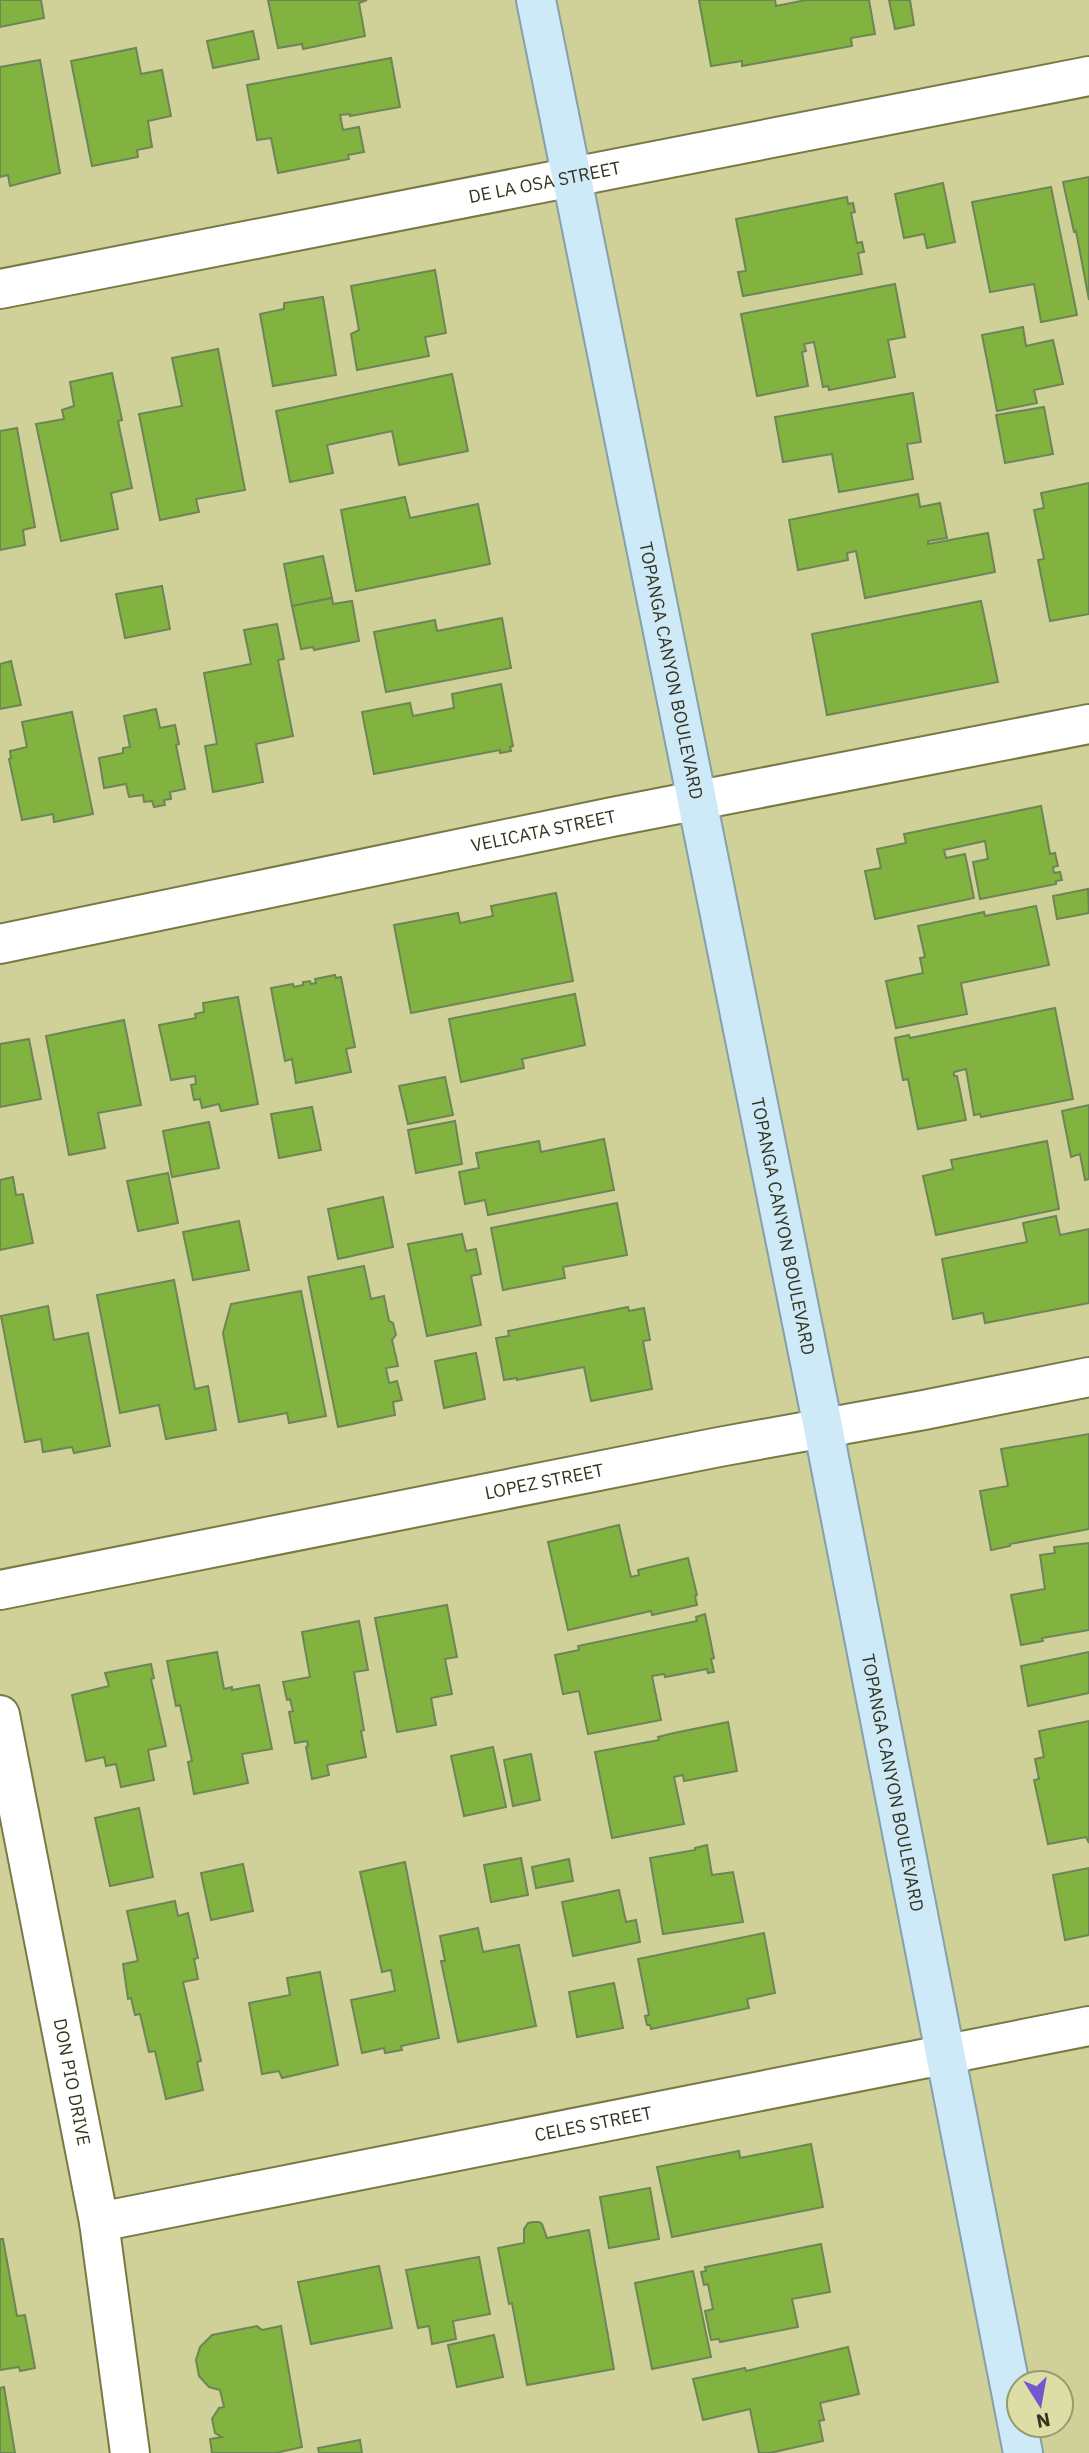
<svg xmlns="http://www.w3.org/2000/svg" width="1089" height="2453" viewBox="0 0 1089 2453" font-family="'IBM Plex Sans',sans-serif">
<rect width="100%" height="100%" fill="#cfd199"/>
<!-- building -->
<g fill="#82b341" stroke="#6e8556" stroke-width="2">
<polygon points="0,0 41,0 44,18 0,27"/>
<polygon points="268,0 367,0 359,3 365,36 303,49 302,44 278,48"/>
<polygon points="699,0 775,0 776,6 806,0 869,0 875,34 851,38 852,46 742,66 742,61 711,66"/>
<polygon points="889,0 910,0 914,25 895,29"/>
<polygon points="253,31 259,59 213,68 207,41"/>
<polygon points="136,48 141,74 162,70 171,116 148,121 152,147 137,150 138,157 92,166 71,61"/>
<polygon points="391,58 400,107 350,116 350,114 340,115 343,130 359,127 364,152 348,155 349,159 278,173 271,138 257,140 247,85"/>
<polygon points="40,60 60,173 10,186 8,175 0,177 0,67"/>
<polygon points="1089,177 1089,300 1076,231 1074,232 1063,182"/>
<polygon points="943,183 955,242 927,248 924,234 904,238 895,194"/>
<polygon points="1051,187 1077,315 1041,322 1034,284 990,292 972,202"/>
<polygon points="847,197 848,204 853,203 855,212 851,213 857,243 862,242 864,252 858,253 862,274 743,296 738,272 746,271 736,219"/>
<polygon points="435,270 446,333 425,337 429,356 357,370 351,334 359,330 351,286"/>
<polygon points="895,284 905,337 888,340 895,377 829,390 828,386 823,387 814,342 804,344 806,351 802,352 808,386 757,396 741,314"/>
<polygon points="323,297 336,375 273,386 260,314 284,309 284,303"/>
<polygon points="1023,327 1026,346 1053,340 1063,384 1034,390 1037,403 997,411 982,335"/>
<polygon points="218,349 245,490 196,499 199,512 160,520 139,414 182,406 172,358"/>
<polygon points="112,373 122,420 118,421 132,488 111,493 118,529 61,541 36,424 64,419 62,410 74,406 70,382"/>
<polygon points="452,374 468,451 399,465 392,431 327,445 333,473 290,482 276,411"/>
<polygon points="913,393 921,442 907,444 913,479 839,492 832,454 783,462 775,417"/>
<polygon points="1044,407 1053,454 1005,463 996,415"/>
<polygon points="17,428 35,527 23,530 25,545 0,550 0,431"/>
<polygon points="1089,483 1089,614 1050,621 1038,560 1044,559 1034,510 1044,508 1041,493"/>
<polygon points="918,494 920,507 940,503 947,538 928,541 928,544 988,533 995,572 865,598 856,551 847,553 848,560 798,570 789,520"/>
<polygon points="405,497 410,518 478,504 490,564 356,591 341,510"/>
<polygon points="323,556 332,598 292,606 284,564"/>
<polygon points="162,586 170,629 125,638 116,594"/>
<polygon points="332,598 333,604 352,601 359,641 314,650 313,647 301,649 292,606"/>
<polygon points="981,601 998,682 827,715 812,634"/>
<polygon points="502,618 511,668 386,692 374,632 435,620 437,631"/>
<polygon points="277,624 284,659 278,660 293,736 256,744 263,782 213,792 205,746 217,744 204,673 251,664 244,630"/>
<polygon points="11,661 21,705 0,709 0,664"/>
<polygon points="501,684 513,746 510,747 511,751 500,753 500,750 374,774 362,712 410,703 413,716 454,708 452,694"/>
<polygon points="156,709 160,728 175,725 179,744 176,745 185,789 170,792 171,799 164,800 165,805 154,807 152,801 144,802 143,795 129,797 126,784 104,788 99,758 123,753 123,748 130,747 124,716"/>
<polygon points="72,712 93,814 54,822 53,814 22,820 9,759 11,758 10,751 27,747 22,722"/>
<polygon points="1041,806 1050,854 1055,853 1058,866 1053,867 1054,873 1060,872 1062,880 1056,881 1056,884 980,899 973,862 988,859 985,841 944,850 946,858 965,854 974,898 875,919 865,871 881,868 877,849 906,843 904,834"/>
<polygon points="1088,889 1089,913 1057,919 1053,896"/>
<polygon points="556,893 573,981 411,1013 394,925 458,913 460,923 493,916 491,906"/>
<polygon points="1036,906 1049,965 961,983 967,1014 896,1028 886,981 923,973 920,958 925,957 918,926 984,912 985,916"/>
<polygon points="335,975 336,978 341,977 355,1047 346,1049 351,1072 296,1083 292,1059 285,1061 271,988 293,984 294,987 303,985 303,982 310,981 311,984 316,983 315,979"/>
<polygon points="575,994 585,1045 522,1059 524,1068 461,1082 449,1019"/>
<polygon points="238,997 258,1104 221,1111 219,1104 202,1108 200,1099 194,1100 191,1085 196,1084 195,1076 171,1080 159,1025 196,1018 195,1014 204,1012 203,1003"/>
<polygon points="1055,1008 1073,1099 981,1117 980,1114 974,1115 966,1069 954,1072 954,1076 957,1076 966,1120 918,1129 908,1079 903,1080 895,1038 909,1035 910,1038"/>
<polygon points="124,1020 141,1105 98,1113 105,1148 69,1155 46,1036"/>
<polygon points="29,1039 41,1099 0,1107 0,1044"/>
<polygon points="445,1077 453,1115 408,1124 399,1086"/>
<polygon points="1089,1105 1089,1179 1085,1180 1080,1154 1071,1157 1062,1111"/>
<polygon points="312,1107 321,1150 279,1158 271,1114"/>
<polygon points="455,1121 462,1164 416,1173 408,1130"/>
<polygon points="209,1122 219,1168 172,1177 163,1131"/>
<polygon points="604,1139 614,1190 488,1215 485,1200 465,1204 459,1172 479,1168 476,1153 539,1141 541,1152"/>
<polygon points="1047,1141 1059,1209 936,1235 923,1176 953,1169 951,1160"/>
<polygon points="168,1173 178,1223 138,1231 127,1181"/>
<polygon points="13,1177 16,1195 23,1194 33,1243 0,1250 0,1180"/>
<polygon points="383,1197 393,1247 338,1259 328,1209"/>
<polygon points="617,1203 627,1255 563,1267 565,1278 503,1290 491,1228"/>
<polygon points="1056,1216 1060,1235 1089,1229 1089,1303 985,1323 983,1313 953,1319 942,1259 1027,1242 1023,1223"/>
<polygon points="239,1221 249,1270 193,1280 183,1232"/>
<polygon points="462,1234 466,1251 476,1249 481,1274 471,1276 481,1325 427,1336 408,1244"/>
<polygon points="364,1266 371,1299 384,1296 389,1321 393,1323 396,1335 392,1340 398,1366 386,1368 389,1383 397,1381 402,1400 393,1402 395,1415 338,1427 308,1277"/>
<polygon points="174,1280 195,1389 208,1386 216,1430 166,1439 159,1405 120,1413 97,1295"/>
<polygon points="301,1291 326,1416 289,1423 287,1413 239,1422 223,1333 231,1304"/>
<polygon points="48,1306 54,1340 88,1333 110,1446 74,1453 72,1447 43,1452 41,1439 25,1442 1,1316"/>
<polygon points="628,1307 629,1311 644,1308 650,1340 643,1341 652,1389 591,1401 584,1367 517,1380 517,1378 504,1380 496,1338 509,1336 508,1331"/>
<polygon points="476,1353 485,1399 444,1408 435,1361"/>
<polygon points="1089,1434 1089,1529 1010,1544 1010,1546 991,1550 980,1491 1008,1486 1001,1449"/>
<polygon points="619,1525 631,1577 639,1575 638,1570 688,1558 697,1595 695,1596 697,1605 652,1615 651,1611 568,1630 548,1542"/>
<polygon points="1089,1543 1089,1630 1042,1638 1043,1641 1021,1645 1011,1595 1045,1589 1040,1555 1055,1553 1054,1547"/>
<polygon points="447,1605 457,1657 445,1659 452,1694 431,1698 436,1725 397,1732 375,1618"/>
<polygon points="705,1614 714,1658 711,1659 714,1672 708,1673 707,1669 665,1677 664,1674 652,1676 661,1720 588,1734 579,1691 563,1694 555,1655 579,1650 578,1646 697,1621 696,1617"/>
<polygon points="359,1621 368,1670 354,1672 364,1730 361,1731 366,1757 327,1765 329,1775 312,1779 306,1747 308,1746 307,1741 295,1743 289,1712 293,1711 290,1699 287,1700 283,1682 310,1677 302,1632"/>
<polygon points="217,1652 224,1689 232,1687 232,1690 259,1685 272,1749 242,1754 248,1783 194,1794 188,1762 192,1761 180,1705 176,1706 167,1661"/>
<polygon points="1089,1652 1089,1693 1028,1706 1021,1666"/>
<polygon points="151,1664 154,1678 151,1679 166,1746 148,1750 154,1780 121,1787 116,1764 106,1766 104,1757 86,1761 72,1695 109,1686 105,1673"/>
<polygon points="1089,1721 1089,1843 1086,1837 1048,1844 1034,1780 1039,1779 1035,1759 1044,1757 1039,1731"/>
<polygon points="728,1722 737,1771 684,1781 683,1775 674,1777 684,1824 612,1838 595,1752 659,1740 658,1737 674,1733"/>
<polygon points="493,1747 506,1807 464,1816 451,1756"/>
<polygon points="531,1754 540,1800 513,1806 504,1760"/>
<polygon points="139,1808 153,1877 110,1886 95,1818"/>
<polygon points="707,1845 712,1875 733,1872 743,1922 663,1934 650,1858 695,1850 695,1848"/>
<polygon points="521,1858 528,1895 491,1902 484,1865"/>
<polygon points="569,1859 573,1881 536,1888 532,1867"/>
<polygon points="405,1862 439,2038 401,2046 402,2050 385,2053 384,2048 362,2053 351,2000 395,1991 391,1970 382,1972 360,1872"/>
<polygon points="243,1864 253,1911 211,1920 201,1873"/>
<polygon points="1089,1868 1089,1935 1065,1940 1053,1875"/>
<polygon points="619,1890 626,1922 636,1920 640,1942 573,1956 562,1902"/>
<polygon points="175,1901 178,1916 188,1913 198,1958 194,1959 198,1979 183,1982 201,2061 197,2062 203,2090 166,2099 155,2051 149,2052 140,2014 135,2015 131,1998 128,1999 123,1964 138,1961 127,1911"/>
<polygon points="478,1928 483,1952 519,1945 536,2026 458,2042 441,1961 445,1961 440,1936"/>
<polygon points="764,1933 775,1993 747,1999 749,2008 651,2029 650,2025 647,2025 645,2016 649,2015 638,1959"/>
<polygon points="320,1972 338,2065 282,2078 279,2071 262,2074 249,2003 290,1995 287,1978"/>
<polygon points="614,1983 623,2028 577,2037 569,1992"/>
<polygon points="811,2144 823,2207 672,2237 657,2167 739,2151 740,2158"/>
<polygon points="650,2188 659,2239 609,2248 600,2197"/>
<polygon points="533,2222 539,2222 542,2224 547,2238 589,2230 614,2369 527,2385 512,2303 509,2304 498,2248 524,2243 524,2229 528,2223"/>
<polygon points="0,2239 3,2239 17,2316 25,2315 35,2368 20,2371 19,2367 0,2370"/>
<polygon points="821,2244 830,2292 792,2299 798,2327 720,2342 719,2339 711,2340 705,2311 713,2309 708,2284 704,2285 701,2272 706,2271 705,2267"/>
<polygon points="479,2257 490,2314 453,2321 456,2339 432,2344 429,2326 418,2328 406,2270"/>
<polygon points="379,2266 392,2328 311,2344 298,2282"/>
<polygon points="693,2271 711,2357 652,2369 635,2283"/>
<polygon points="257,2326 262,2330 281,2326 302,2447 276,2453 212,2453 210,2439 222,2437 215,2433 212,2419 219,2408 224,2407 220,2390 209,2387 199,2376 196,2360 200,2347 212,2335"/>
<polygon points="494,2335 503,2377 457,2387 448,2345"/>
<polygon points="848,2347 859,2394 820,2403 824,2420 819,2421 823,2441 770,2453 759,2453 750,2409 703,2420 693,2379 745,2368 746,2371"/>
<polygon points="4,2387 15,2453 0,2453 0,2388"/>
<polygon points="360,2440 362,2453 319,2453 318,2448"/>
</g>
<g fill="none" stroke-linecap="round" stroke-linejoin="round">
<!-- minor casing -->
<g stroke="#787944" stroke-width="42">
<g id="minor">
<path id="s1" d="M0 289 1089 76"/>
<path id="s2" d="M0 944 612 817 1089 724"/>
<path id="s3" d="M0 1590 719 1447 924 1410 1089 1377"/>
<path id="s4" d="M0 1715 99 2222 130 2453"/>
<path id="s5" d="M99 2222 1089 2026"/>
</g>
</g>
<!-- primary casing -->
<g stroke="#84a1a8" stroke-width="42">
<g id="primary">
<path id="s6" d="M536 0 823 1427 1023 2453"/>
</g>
</g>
<!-- minor -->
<use href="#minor" stroke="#fff" stroke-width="38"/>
<!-- primary -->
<use href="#primary" stroke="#cee9f7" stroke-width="38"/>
</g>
<g text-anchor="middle" stroke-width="6" stroke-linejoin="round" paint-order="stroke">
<!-- street labels -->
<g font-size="18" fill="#35351f" stroke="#dcdea5">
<text dy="6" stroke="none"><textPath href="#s1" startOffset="555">DE LA OSA STREET</textPath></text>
<text dy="6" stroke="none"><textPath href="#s6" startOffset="684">TOPANGA CANYON BOULEVARD</textPath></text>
<text dy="6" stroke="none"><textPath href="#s2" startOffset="555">VELICATA STREET</textPath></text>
<text dy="6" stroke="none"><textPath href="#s6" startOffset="1251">TOPANGA CANYON BOULEVARD</textPath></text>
<text dy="6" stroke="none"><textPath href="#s3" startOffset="555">LOPEZ STREET</textPath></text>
<text dy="6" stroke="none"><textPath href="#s6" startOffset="1818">TOPANGA CANYON BOULEVARD</textPath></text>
<text dy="6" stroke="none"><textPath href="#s4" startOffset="374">DON PIO DRIVE</textPath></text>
<text dy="6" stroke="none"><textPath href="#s5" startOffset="504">CELES STREET</textPath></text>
</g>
</g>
<!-- north arrow -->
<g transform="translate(1040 2404) rotate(169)"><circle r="33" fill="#dcdea5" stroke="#999a6f" stroke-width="2"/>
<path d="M0-5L12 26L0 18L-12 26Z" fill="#7257d1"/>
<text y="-10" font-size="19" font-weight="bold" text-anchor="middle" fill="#35351f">N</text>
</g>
</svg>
